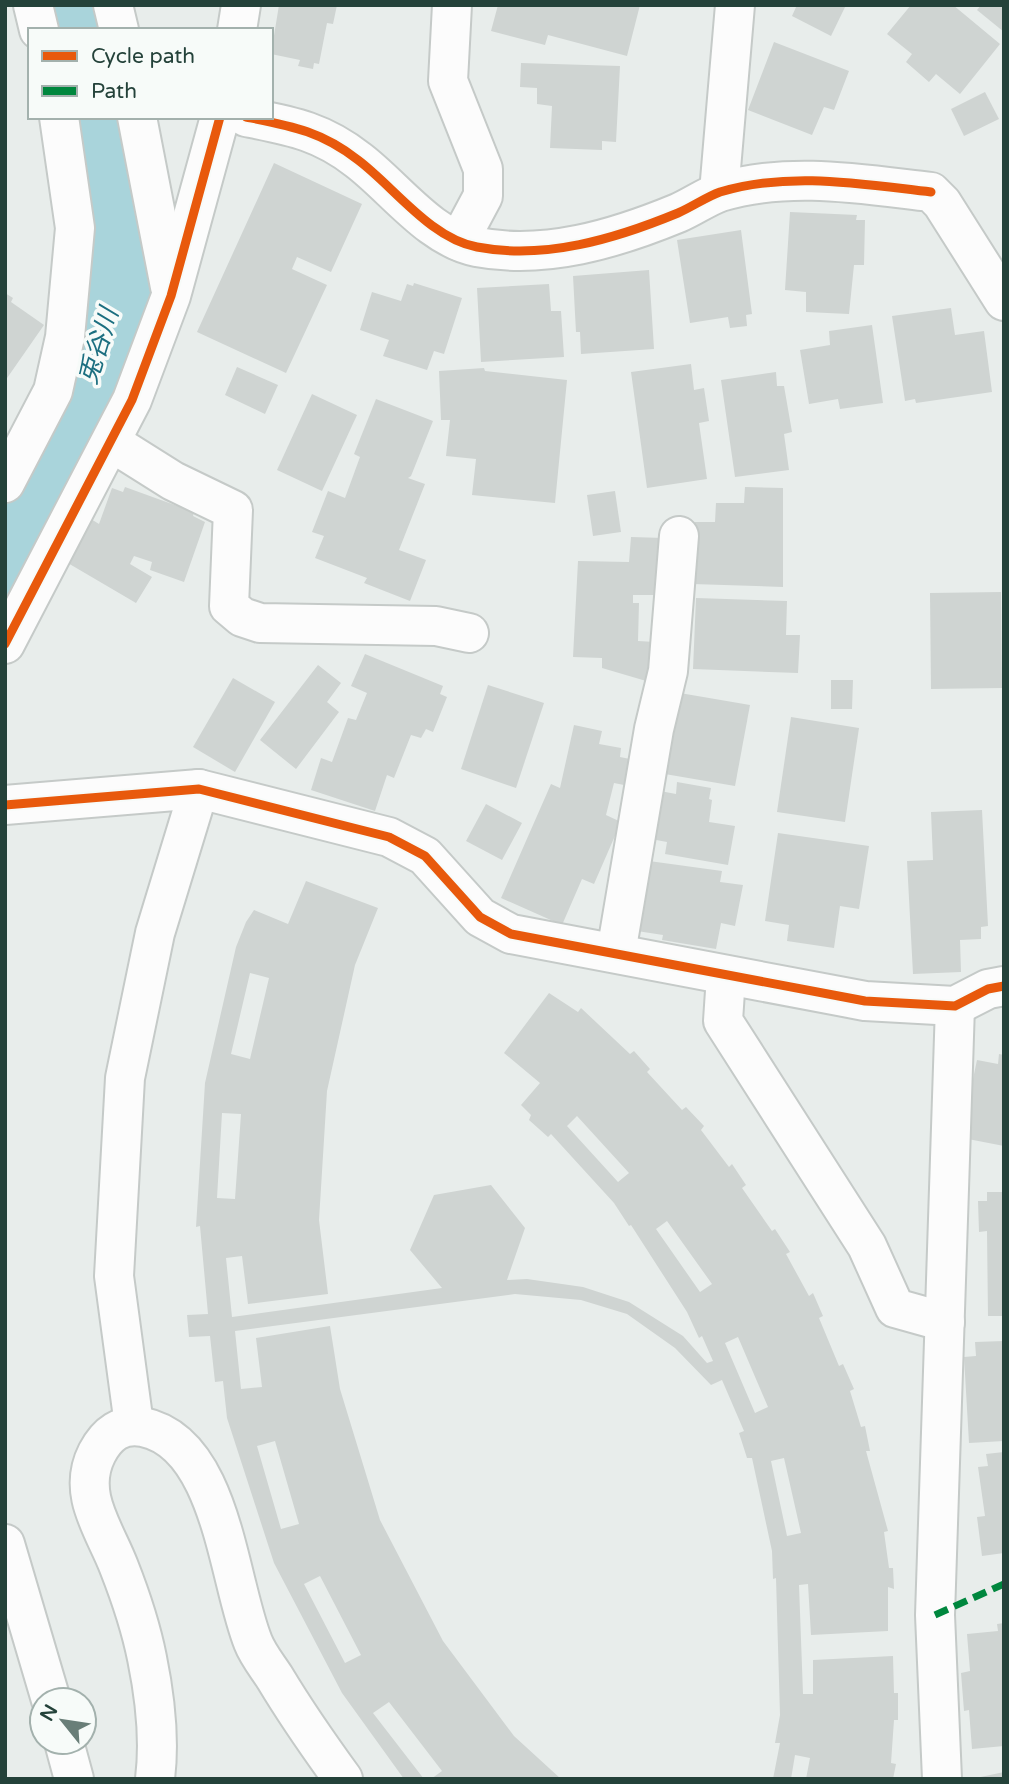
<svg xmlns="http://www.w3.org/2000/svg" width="1009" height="1784" viewBox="0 0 1009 1784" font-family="'Varela Round','Noto Sans JP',sans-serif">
<rect width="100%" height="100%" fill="#e8edeb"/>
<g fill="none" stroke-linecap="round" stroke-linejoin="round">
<!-- river -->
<g stroke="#a9d4db" stroke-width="93">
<polyline points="82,5 89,30"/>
<polyline points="5,558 74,425 114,290 115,168 106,117"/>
</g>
</g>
<!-- building -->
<g fill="#cfd4d2" fill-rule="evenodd">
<polygon points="279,5 337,5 333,24 327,23 319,64 314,63 313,69 298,66 300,60 271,54"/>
<polygon points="498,5 640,5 627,56 548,35 545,45 491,31"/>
<polygon points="797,5 846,5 831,36 792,16"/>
<polygon points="911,5 953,5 1000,44 960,94 936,74 929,82 906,62 912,54 887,34"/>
<polygon points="981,5 1004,5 1004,32 977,10"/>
<polygon points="774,42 849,71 834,110 824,107 812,135 748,110"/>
<polygon points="521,63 620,66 616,142 602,141 602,150 550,148 552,106 537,104 537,88 520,87"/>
<polygon points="985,92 999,119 964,136 951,109"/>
<polygon points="274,163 362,204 331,272 297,257 292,269 327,285 286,373 197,332"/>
<polygon points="790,212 857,215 856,220 865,220 864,265 854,265 849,314 806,312 806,292 785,290"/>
<polygon points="741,230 752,314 746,315 747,326 730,328 728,317 690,323 677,240"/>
<polygon points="649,270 654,349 581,354 580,332 576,332 573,276"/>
<polygon points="414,283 462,298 444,354 434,351 427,370 383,356 389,340 360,330 372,292 401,301 407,284 413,286"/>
<polygon points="549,284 551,311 561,311 564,357 481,362 477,288"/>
<polygon points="5,293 13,298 11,302 44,325 5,381"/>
<polygon points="951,308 955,335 984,331 992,392 916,403 915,399 905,401 892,316"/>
<polygon points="872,325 883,403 840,409 838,399 809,404 800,350 830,345 829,331"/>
<polygon points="691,364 694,390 704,388 709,421 699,423 707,479 647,488 631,372"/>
<polygon points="237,367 278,385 265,414 225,395"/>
<polygon points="484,368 485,371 567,380 555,503 472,495 476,459 446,456 450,420 441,420 439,371"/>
<polygon points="776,372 777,386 784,386 792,432 784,434 789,470 735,477 721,380"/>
<polygon points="312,394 357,415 322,491 277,470"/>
<polygon points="376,399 433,421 411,476 408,478 425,484 399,550 426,560 410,601 364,583 367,578 315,558 324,536 312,532 328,491 345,498 360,457 354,454"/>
<polygon points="125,487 194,512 193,516 205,522 184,582 150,570 152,562 134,556 130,564 152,577 136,603 61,559 86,516 99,524 112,488 123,492"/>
<polygon points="745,487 783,488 783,587 692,584 695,522 715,522 716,503 744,503"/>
<polygon points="615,491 621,532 593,536 587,495"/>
<polygon points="631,537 664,538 661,595 633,595 633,603 639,603 638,641 655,642 653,683 602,668 602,658 573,657 578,561 629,562"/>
<polygon points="1001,592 1002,688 931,689 930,593"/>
<polygon points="696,598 787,601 786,635 800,635 798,673 693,669"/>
<polygon points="365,654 443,686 440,694 447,697 433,732 426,729 421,738 411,735 394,778 387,775 375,811 311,790 321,758 332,762 348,718 356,720 367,693 351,686"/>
<polygon points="318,665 341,683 327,702 339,712 296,769 260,740"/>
<polygon points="233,678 275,702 235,772 193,747"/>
<polygon points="831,680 853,680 852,709 831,709"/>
<polygon points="488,685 544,703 516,788 461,769"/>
<polygon points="674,692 750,705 735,786 659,773"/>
<polygon points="791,717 859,728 845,822 777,812"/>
<polygon points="574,725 602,731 599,744 621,748 620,757 630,759 624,785 614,783 606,815 621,822 594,884 582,879 562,925 501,898 551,784 560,788"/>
<polygon points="677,782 711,788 709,799 712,800 709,822 735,826 728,865 665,854 667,842 651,839 660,791 676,794"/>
<polygon points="486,804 522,823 502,860 466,841"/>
<polygon points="982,810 988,926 981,927 981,939 960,940 961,972 913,974 907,861 933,860 931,812"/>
<polygon points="778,833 869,846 859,909 840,906 834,948 787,941 789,925 765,921"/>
<polygon points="649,861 722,871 720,882 743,885 735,926 721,923 716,949 662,940 663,935 637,931"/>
<path d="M306 881 378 908 355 965 327 1091 319 1220 328 1294 248 1304 242 1256 226 1258 232 1317 442 1288 410 1250 434 1195 491 1185 525 1228 507 1280 527 1279 583 1287 629 1302 683 1336 707 1363 713 1361 702 1336 699 1338 687 1312 631 1225 629 1226 614 1203 551 1134 548 1137 529 1120 531 1115 521 1105 540 1083 504 1053 549 993 578 1012 581 1008 630 1054 634 1051 650 1069 647 1072 682 1110 686 1107 704 1126 701 1130 729 1167 732 1164 746 1185 742 1188 772 1231 775 1229 790 1252 786 1254 809 1296 813 1293 823 1316 819 1318 839 1366 843 1364 854 1389 850 1391 861 1427 865 1426 870 1451H866L888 1531 884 1532 889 1568H893L894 1589 888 1587V1631L811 1635 808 1584 799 1585 803 1694H813V1660L893 1656 894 1693H898V1720H894L891 1763 896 1764 893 1779H806L810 1758 795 1755 791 1779H773L780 1743H775L780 1715 776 1578 773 1579 772 1551 752 1458H747L739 1433 744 1431 722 1380 711 1385 675 1348 627 1314 581 1300 515 1294 235 1331 241 1389 262 1387 256 1338 330 1326 340 1389 380 1520 443 1641 514 1736 561 1779H431L442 1771 389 1702 373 1713 424 1779H404L342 1693 274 1563 227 1418 223 1381 215 1382 210 1336 189 1337 187 1315 208 1314 200 1226 196 1227 205 1083 236 947 246 922 254 910 288 924ZM250 973 269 978 250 1059 231 1054ZM222 1113 241 1114 235 1199 217 1198ZM577 1116 629 1173 618 1182 567 1126ZM667 1221 712 1284 700 1292 656 1229ZM738 1337 768 1407 755 1413 725 1343ZM275 1441 299 1524 281 1529 257 1446ZM784 1458 801 1533 787 1536 771 1461ZM320 1576 361 1655 345 1663 304 1584Z"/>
<polygon points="999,1054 1004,1055 1004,1146 968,1139 972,1118 965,1117 977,1060 998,1064"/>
<polygon points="987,1192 1004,1192 1004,1316 988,1316 987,1231 979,1232 978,1201 987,1201"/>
<polygon points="1004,1341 1004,1441 969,1443 964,1357 976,1356 975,1342"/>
<polygon points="1004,1452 1004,1553 982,1556 977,1517 985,1516 978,1467 988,1466 986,1454"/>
<polygon points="1004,1623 1004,1746 972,1749 969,1710 964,1711 961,1673 970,1671 967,1634 998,1631 997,1624"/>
<polygon points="1004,1772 1004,1779 976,1779 976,1778"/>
</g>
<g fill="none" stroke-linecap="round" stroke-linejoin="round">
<!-- minor casing -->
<g stroke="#c5cac8" stroke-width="42">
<g id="minor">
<polyline points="33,5 39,30"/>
<polyline points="113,5 119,30"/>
<polyline points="452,5 448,81 483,169 483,196 459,241"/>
<polyline points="237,30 241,5"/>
<polyline points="137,117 170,287"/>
<path d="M246 117C291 126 321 131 358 160 394 187 430 238 477 247 545 260 615 239 678 213 692 207 706 197 720 192 790 171 861 184 931 192L942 203 1004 301"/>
<polyline points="719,192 735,5"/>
<polyline points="111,442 173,481 233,510 229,606 242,617 260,623 436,626 469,633"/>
<polyline points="5,483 53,391 65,337 75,228 59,117"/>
<polyline points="5,644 132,400 171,296 220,117"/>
<polyline points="5,805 199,789 389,837 425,856 480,917 511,934 865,1001 955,1006 988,989 1004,986"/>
<polyline points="616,953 654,729 668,671 679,536"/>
<polyline points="726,976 723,1021 867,1246 895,1308 945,1322"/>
<polyline points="134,1425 114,1276 125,1078 155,933 199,789"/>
<polyline points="5,1544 51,1700"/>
<polyline points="64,1742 74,1779"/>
<path d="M155 1779C160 1739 155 1697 147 1658 141 1628 130 1595 119 1567 105 1530 76 1494 97 1453 107 1434 121 1423 143 1427 222 1443 228 1580 253 1642 258 1655 268 1667 275 1678 296 1713 319 1746 343 1779"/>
<polyline points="942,1779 935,1615 955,1006"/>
</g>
</g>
<!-- minor -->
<use href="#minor" stroke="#fcfcfc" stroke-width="38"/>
<!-- quiet -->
<polyline stroke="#00873e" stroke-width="7" stroke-dasharray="14 7" stroke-linecap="butt" points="935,1615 1004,1584"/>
<!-- cycleway casing -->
<g stroke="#f7fbf9" stroke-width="13">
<g id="cycleway">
<path d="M246 117C291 126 321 131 358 160 394 187 430 238 477 247 545 260 615 239 678 213 692 207 706 197 720 192 790 171 861 184 931 192"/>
<polyline points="5,644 132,400 171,296 220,117"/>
<polyline points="5,805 199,789 389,837 425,856 480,917 511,934 865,1001 955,1006 988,989 1004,986"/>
</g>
</g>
<!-- cycleway -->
<use href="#cycleway" stroke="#e8590c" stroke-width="9"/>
</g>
<g text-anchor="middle" stroke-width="7" stroke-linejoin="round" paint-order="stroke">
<!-- water labels -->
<g font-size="26" font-style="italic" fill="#1c6f80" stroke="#f7fbf9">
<text transform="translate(98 346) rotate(-73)" y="9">兎谷川</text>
</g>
</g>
<!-- border -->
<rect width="1009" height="1784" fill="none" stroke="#24423a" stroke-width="14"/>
<!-- legend -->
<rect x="28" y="28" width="245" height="91" fill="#f7fbf9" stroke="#a3b1ad" stroke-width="2"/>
<rect x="42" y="51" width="35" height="10" fill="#e8590c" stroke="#a3b1ad" stroke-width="2"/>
<text x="91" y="63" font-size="21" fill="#24423a">Cycle path</text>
<rect x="42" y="86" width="35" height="10" fill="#00873e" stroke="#a3b1ad" stroke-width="2"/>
<text x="91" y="98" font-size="21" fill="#24423a">Path</text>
<!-- north arrow -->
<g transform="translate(63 1721) rotate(300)"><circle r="33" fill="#f7fbf9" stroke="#a3b1ad" stroke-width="2"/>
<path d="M0-5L12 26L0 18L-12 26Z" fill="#697e78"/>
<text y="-10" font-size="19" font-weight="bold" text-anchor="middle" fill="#24423a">N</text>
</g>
</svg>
